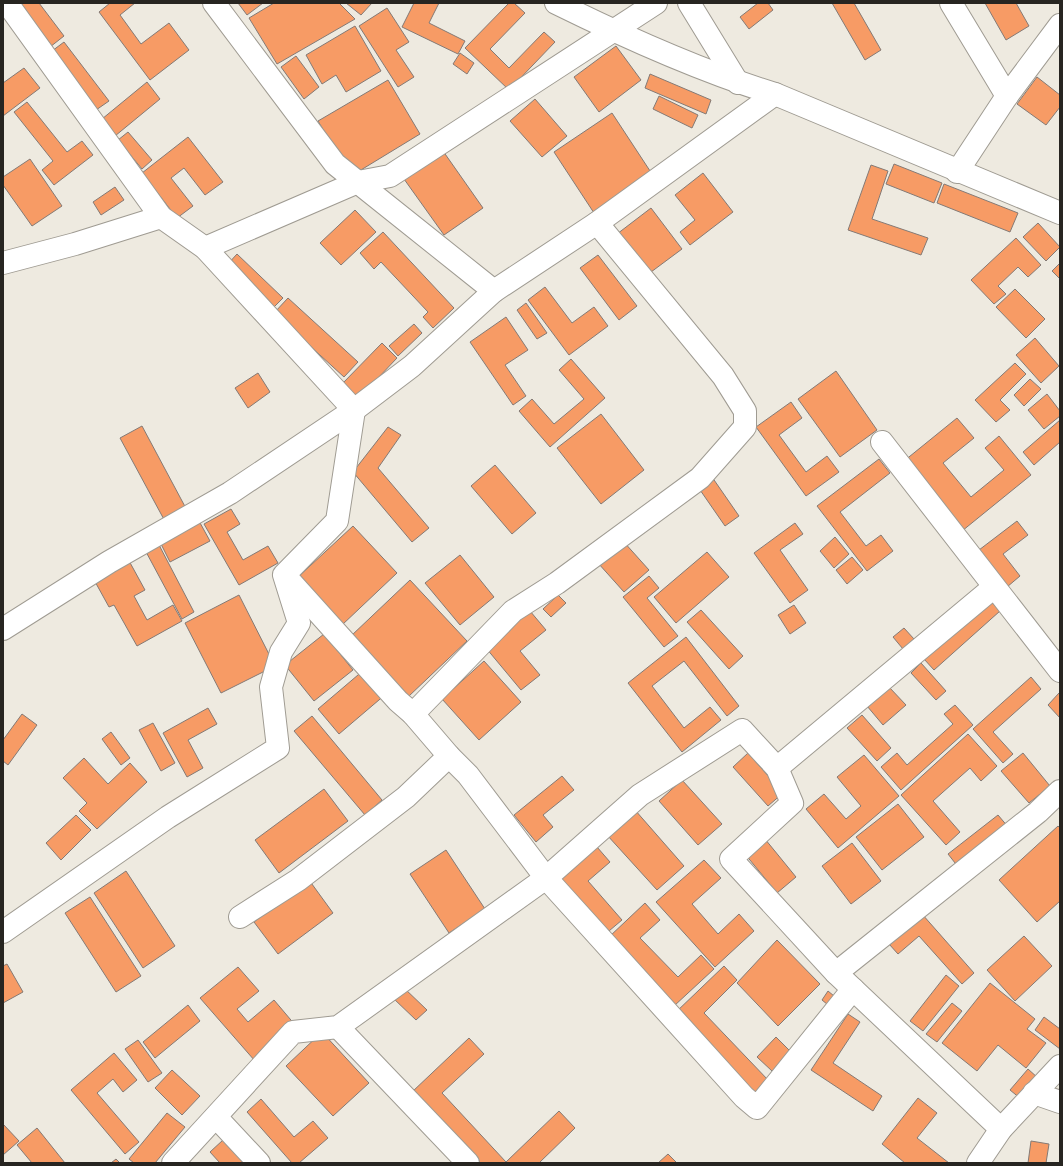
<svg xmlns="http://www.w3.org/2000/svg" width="1063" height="1166" viewBox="0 0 1063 1166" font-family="'Space Grotesk',sans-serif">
<rect width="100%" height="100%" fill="#eeeae0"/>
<!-- building -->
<g fill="#f79b65" stroke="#847a75">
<polygon points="17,3 39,3 64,36 50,47"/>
<polygon points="110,3 135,3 120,15 141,44 169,23 189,50 150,80 99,12"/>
<polygon points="238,3 263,3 247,15"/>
<polygon points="274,3 339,3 355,19 277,64 249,18"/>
<polygon points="346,3 372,3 361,15"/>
<polygon points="414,3 439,3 429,23 465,41 458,54 402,27"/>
<polygon points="509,3 514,3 525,13 490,49 509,68 544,32 555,42 509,90 465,48"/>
<polygon points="758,3 768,3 773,10 749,29 740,17"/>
<polygon points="832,3 854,3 881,50 865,60"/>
<polygon points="985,3 1016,3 1029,26 1006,40"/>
<polygon points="387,8 409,42 396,50 414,77 398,87 359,26"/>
<polygon points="355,26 381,71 346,92 336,75 322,84 306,55"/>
<polygon points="64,42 109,101 96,110 52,51"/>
<polygon points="616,46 641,80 599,112 574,77"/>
<polygon points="460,53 474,63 467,74 453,64"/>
<polygon points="296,56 319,87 304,99 281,67"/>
<polygon points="24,68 40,88 3,116 3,83"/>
<polygon points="650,74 711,100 706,114 645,88"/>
<polygon points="1037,77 1060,95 1060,107 1046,125 1017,104"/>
<polygon points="388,80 420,134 351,176 318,121"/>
<polygon points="147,82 160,99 115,136 102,119"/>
<polygon points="659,96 698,115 692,128 653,109"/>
<polygon points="535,99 567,136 542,157 510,121"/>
<polygon points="27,102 67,152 82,141 93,155 54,185 42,170 53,161 14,112"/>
<polygon points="612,113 654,177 596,216 554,152"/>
<polygon points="128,132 152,160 142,169 118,140"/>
<polygon points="188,137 223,182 205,195 184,168 171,178 193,206 177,218 142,173"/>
<polygon points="443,151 483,208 444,235 404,179"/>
<polygon points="30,159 62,206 32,226 3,185 3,177"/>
<polygon points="894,164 942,183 934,203 886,184"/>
<polygon points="871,165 888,171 872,219 928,238 921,255 848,230"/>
<polygon points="703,173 733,212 690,245 680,232 695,220 675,195"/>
<polygon points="944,184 1018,213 1010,232 937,203"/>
<polygon points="115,187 124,200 101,215 93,202"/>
<polygon points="651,208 682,249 647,275 617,234"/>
<polygon points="355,210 376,232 341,265 320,243"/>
<polygon points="1038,223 1060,247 1046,261 1023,237"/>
<polygon points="383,232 454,308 433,328 423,317 428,312 381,262 374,269 360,253"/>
<polygon points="1016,238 1041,265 1028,277 1018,267 998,286 1006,294 994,304 971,280"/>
<polygon points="237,254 283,298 272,309 226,266"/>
<polygon points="598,255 637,306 619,320 580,268"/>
<polygon points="1060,263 1060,279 1052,271"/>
<polygon points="545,287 572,323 594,307 608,326 569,355 528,300"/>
<polygon points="1015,289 1045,319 1026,338 996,307"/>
<polygon points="288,298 358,362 344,377 274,313"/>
<polygon points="526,303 547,333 537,339 517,310"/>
<polygon points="506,317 528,350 505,365 526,396 513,405 470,342"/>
<polygon points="414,324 422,333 398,356 389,346"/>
<polygon points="1035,338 1059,366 1041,383 1016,355"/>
<polygon points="382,343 397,358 358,399 342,384"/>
<polygon points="571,359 605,398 550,447 519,411 532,399 554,424 584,399 559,370"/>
<polygon points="1015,363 1026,374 1000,400 1010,410 996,422 975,400"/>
<polygon points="836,371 877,430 840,457 798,399"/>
<polygon points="258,373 270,392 248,408 235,388"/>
<polygon points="1030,379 1041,389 1024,406 1014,395"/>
<polygon points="1047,394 1060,411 1060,416 1044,429 1028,410"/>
<polygon points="791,402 802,418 779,435 806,472 827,456 839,472 806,496 756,427"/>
<polygon points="601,414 644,470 601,504 557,448"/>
<polygon points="957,418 974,438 943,463 971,497 1004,470 985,448 999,436 1031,475 962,531 904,461"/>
<polygon points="1060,420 1060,442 1034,465 1023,452"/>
<polygon points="142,426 189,514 167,525 120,438"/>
<polygon points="388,427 401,435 378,468 429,528 412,542 353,472"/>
<polygon points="879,459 890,473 840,512 866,546 881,535 893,551 867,571 817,506"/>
<polygon points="495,465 536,513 512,534 471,486"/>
<polygon points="712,477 739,516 725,526 698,487"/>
<polygon points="231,509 240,524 227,532 243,560 268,546 278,563 239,585 204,524"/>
<polygon points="199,521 210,541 170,562 160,542"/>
<polygon points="1017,521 1028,535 1003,554 1020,576 1007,587 979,550"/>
<polygon points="795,523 803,534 780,550 808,590 790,603 754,553"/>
<polygon points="353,526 397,573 342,625 297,578"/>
<polygon points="835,537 849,554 834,568 820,551"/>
<polygon points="623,541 649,570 624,592 598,563"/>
<polygon points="158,543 194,612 182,619 145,550"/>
<polygon points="707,552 729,577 676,623 654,597"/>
<polygon points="460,555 494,597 460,625 425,583"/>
<polygon points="852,557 863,570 847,584 836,570"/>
<polygon points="128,559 145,590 134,596 147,620 173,605 182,621 137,646 114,605 109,607 93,578"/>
<polygon points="649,576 659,588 647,598 678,636 664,647 623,597"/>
<polygon points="410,580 467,641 409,696 351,636"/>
<polygon points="239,595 275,666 221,693 185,623"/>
<polygon points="558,595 566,603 551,617 543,609"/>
<polygon points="990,600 1000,611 934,670 924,659"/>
<polygon points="794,605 806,623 790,634 778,615"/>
<polygon points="701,610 743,656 729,669 687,622"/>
<polygon points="530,611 546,630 520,651 540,675 521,690 486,648"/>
<polygon points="904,628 914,639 903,649 893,637"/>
<polygon points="324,634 353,670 314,701 285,665"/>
<polygon points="686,637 739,706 727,716 684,661 652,686 684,728 710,707 721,720 682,752 628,683"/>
<polygon points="484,661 521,702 479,740 442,699"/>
<polygon points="921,663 946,691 936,700 911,673"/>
<polygon points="365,669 386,694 339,734 318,709"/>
<polygon points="1031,677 1041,689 993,732 1013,754 1003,763 973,729"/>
<polygon points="889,687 906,705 883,725 867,706"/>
<polygon points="1059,693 1060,694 1060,718 1048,705"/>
<polygon points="955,705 973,725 901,790 881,767 897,753 907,765 953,724 944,714"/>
<polygon points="208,708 217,724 188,740 203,768 187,777 163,733"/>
<polygon points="22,714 37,725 8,765 3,761 3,740"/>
<polygon points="862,715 891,748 877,761 847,728"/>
<polygon points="312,716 382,800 365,815 294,731"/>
<polygon points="153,723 175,763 161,771 139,730"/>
<polygon points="111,732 130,758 121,765 102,739"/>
<polygon points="968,734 997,766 981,781 970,768 933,801 960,832 946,845 901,795"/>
<polygon points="748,753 783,793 768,806 733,767"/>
<polygon points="1023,753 1050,786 1029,803 1001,771"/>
<polygon points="864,755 899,796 838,848 806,809 824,794 846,819 861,806 837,777"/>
<polygon points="84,758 108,784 130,763 147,782 97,829 79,811 87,803 63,778"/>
<polygon points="562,776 574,790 543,815 553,827 536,842 514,815"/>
<polygon points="682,780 722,824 698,845 659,801"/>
<polygon points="324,789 348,821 279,873 255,840"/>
<polygon points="898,804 924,837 882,870 856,837"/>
<polygon points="635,810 684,866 657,890 607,835"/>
<polygon points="76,815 91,830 61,860 46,843"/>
<polygon points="998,815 1009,828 959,868 948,854"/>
<polygon points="1058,826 1060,828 1060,901 1037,922 999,880"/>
<polygon points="765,839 796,877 777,893 745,854"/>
<polygon points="852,843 881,881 851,904 822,866"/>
<polygon points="597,847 610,862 588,881 622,920 603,936 557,883"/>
<polygon points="446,850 485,909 449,933 410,874"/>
<polygon points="704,860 721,878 692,904 718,934 739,914 754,931 715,967 656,902"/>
<polygon points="126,871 175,946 143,968 94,893"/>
<polygon points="309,880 333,913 278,954 254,922"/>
<polygon points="90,897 141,976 116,992 65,913"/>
<polygon points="645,903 660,920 640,938 678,977 701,955 714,969 674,1006 609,937"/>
<polygon points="922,914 974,973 962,984 919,936 898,954 889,944"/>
<polygon points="1024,936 1052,966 1015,1001 987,970"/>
<polygon points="777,940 820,984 778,1026 737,983"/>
<polygon points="7,964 23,992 3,1003 3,966"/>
<polygon points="724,966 737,980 704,1013 769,1081 755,1095 675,1013"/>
<polygon points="238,967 259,991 237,1009 248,1022 274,1000 296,1026 255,1061 200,998"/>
<polygon points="946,975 959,986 923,1031 910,1021"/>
<polygon points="990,983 1035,1019 1027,1029 1046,1043 1026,1068 998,1045 977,1071 942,1043"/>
<polygon points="403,987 427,1010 416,1020 393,998"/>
<polygon points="828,991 840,1001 833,1009 822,1000"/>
<polygon points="952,1003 962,1011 937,1042 926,1034"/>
<polygon points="188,1005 200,1021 155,1058 143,1042"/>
<polygon points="848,1014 860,1022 833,1063 882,1096 873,1111 811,1070"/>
<polygon points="1044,1017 1060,1029 1060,1049 1035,1030"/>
<polygon points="322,1032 369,1083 333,1116 286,1066"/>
<polygon points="776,1037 791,1052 772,1071 757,1057"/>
<polygon points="469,1038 484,1054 442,1093 506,1162 559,1111 575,1128 539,1163 479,1163 412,1092"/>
<polygon points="138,1040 162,1073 148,1082 125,1049"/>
<polygon points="114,1053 137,1080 123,1092 113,1079 97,1093 139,1142 125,1154 71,1090"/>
<polygon points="1028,1069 1038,1078 1021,1099 1010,1090"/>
<polygon points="172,1070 200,1096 182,1115 155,1088"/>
<polygon points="918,1098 937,1113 917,1138 949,1163 905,1163 882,1144"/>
<polygon points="261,1099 294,1137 313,1121 328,1138 299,1163 292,1163 247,1112"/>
<polygon points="167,1113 185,1127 155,1163 134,1163 129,1159"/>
<polygon points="3,1124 19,1141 3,1155"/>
<polygon points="37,1128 65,1163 32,1163 17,1145"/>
<polygon points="223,1140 244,1163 220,1163 210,1152"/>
<polygon points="1031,1141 1049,1144 1046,1163 1028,1163"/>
<polygon points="668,1154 677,1163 658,1163"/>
<polygon points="116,1159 120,1163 111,1163"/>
</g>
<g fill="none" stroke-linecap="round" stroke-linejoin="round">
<!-- minor casing -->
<g stroke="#9f9b92" stroke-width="24">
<g id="minor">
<polyline points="214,3 335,164 494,291"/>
<polyline points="689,3 738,83"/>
<polyline points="951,3 1007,96"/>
<polyline points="957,172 1007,96 1060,25"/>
<polyline points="205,248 358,182 390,176 656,3"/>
<polyline points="3,263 75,244 161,217"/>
<polyline points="882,442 1060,671"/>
<polyline points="289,580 398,701 413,714 449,756 468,775 546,878 744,1097 757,1108 853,989"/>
<polyline points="3,629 109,562 230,493 354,410 412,366 494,291 597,223 775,94"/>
<polyline points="413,714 513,611 557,583 700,478 745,427 745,411 723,376 597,223"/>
<polyline points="777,768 994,587"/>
<polyline points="240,917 298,880 406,797 449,756"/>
<polyline points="3,932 168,817 278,748 271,687 281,652 299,623 284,575 337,521 354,410 205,248 161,217 7,3"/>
<polyline points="836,973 1038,812 1060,791"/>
<polyline points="338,1027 468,1163"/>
<polyline points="1034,1093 1060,1102"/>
<polyline points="216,1117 259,1163"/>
<polyline points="173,1163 293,1032 338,1027 546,878 640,795 742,730 777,768 792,803 731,859 836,973 1001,1129"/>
<polyline points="978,1163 1001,1129 1060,1066"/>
</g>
</g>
<!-- major casing -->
<g stroke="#9f9b92" stroke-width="24">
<path id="major" d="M556 3C627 38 700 71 775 94L1060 213"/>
</g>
<!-- minor -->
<use href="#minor" stroke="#fff" stroke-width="22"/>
<!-- major -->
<use href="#major" stroke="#fff" stroke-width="22"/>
</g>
<!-- border -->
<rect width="1063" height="1166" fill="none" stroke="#272521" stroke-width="8"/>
</svg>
